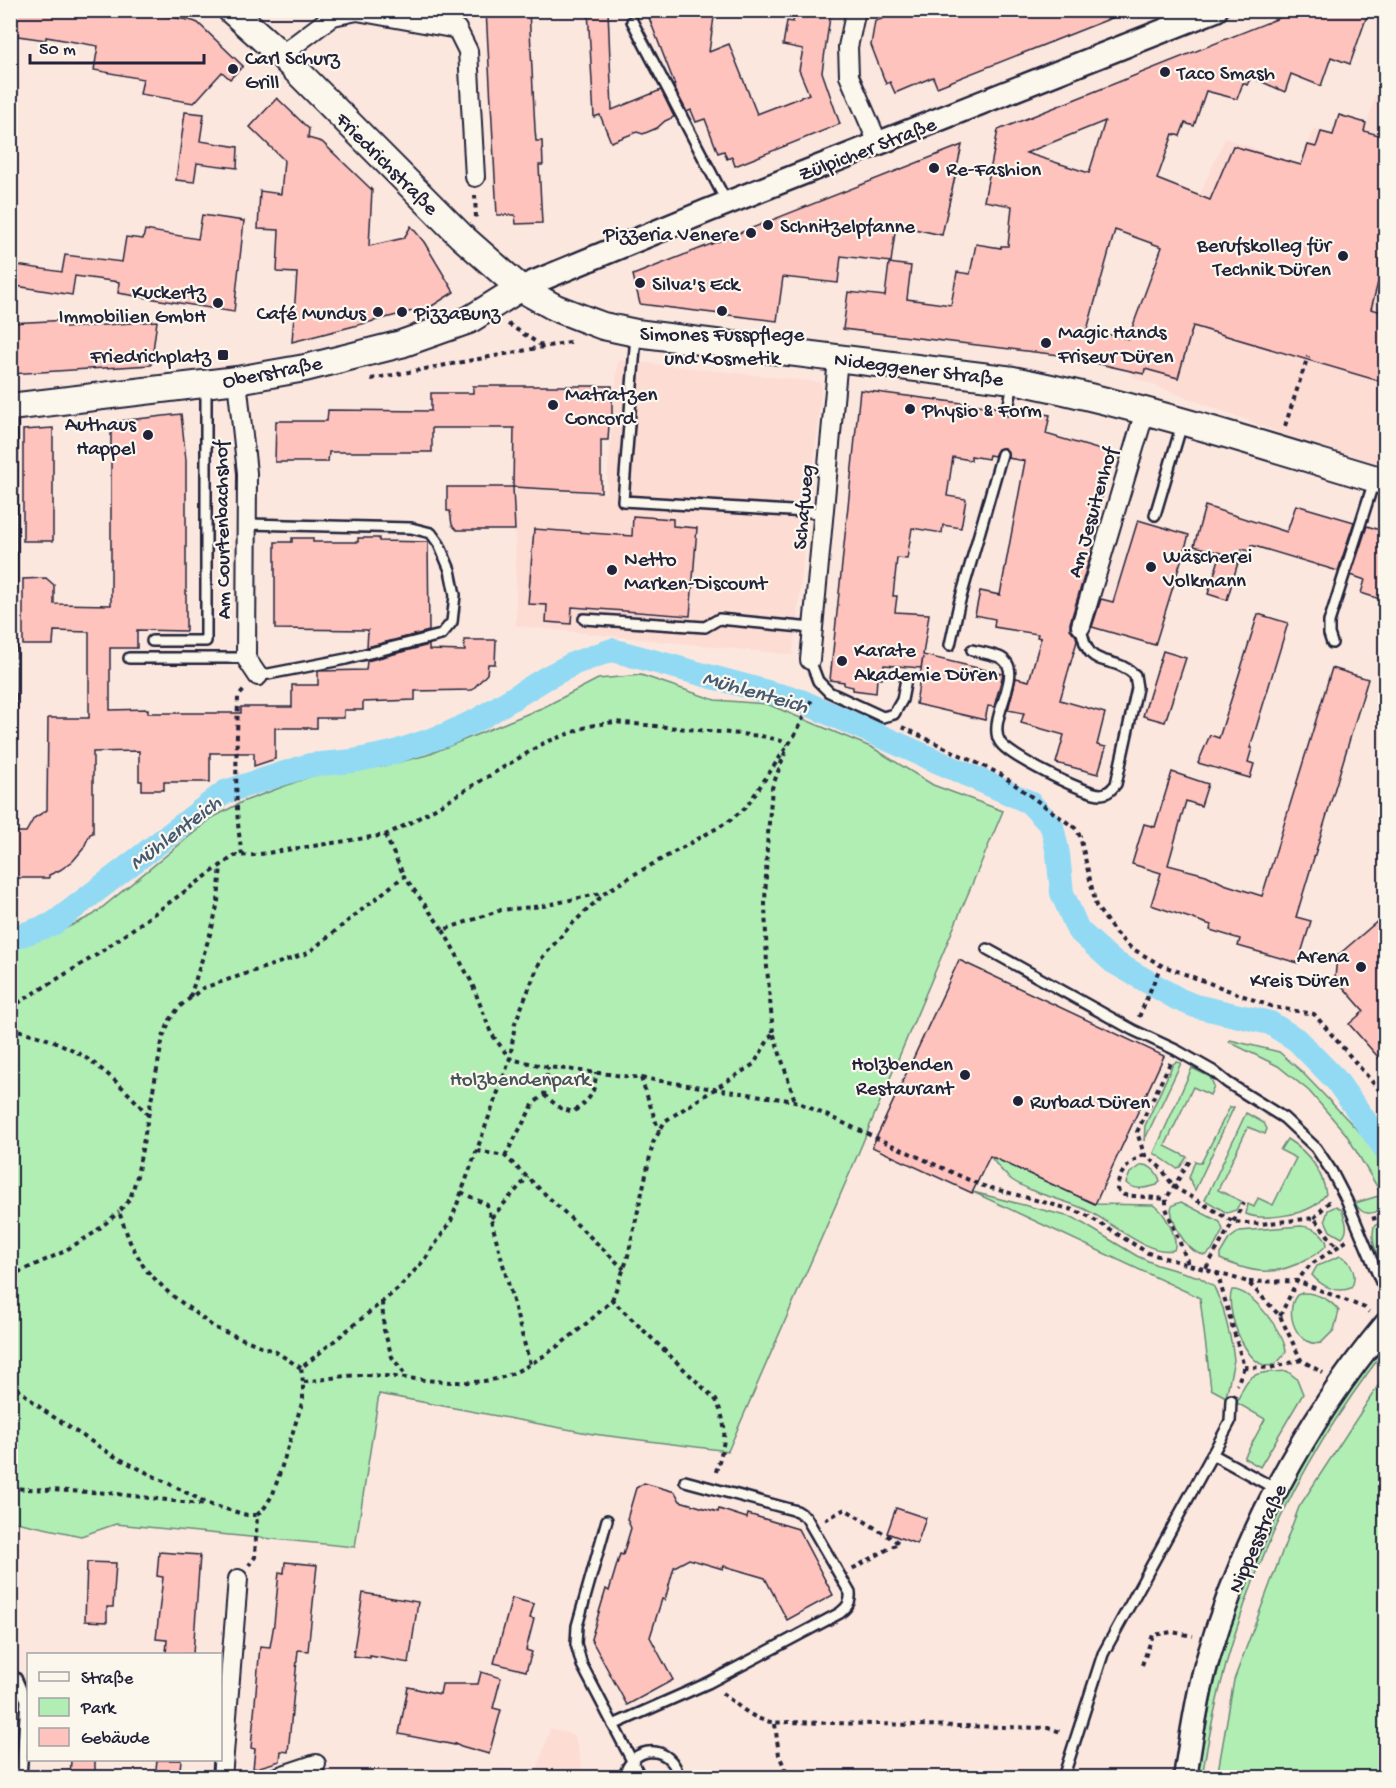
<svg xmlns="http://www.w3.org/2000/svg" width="1396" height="1788" viewBox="0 0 1396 1788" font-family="'Gochi Hand',sans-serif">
<rect width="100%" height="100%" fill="#fce7de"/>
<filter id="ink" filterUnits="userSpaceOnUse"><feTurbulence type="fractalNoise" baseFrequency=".0167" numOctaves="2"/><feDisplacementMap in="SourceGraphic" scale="12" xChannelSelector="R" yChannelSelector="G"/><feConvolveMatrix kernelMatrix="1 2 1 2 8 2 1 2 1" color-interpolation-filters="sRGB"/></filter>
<g filter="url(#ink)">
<!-- built -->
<g fill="#fddcd4">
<polygon points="1385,63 1385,466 1283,434 1132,377 1193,209 1225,138 1301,165 1314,128 1361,143"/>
<polygon points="618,360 820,382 822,387 793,655 516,626 515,488 606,494"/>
<polygon points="550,1728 575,1735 584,1777 535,1777"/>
</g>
<!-- green -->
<g fill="#b1eeb4" stroke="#6a8878" stroke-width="1.5">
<polygon points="641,675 715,700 767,704 873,748 933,785 1003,811 852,1168 728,1451 593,1434 379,1394 355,1547 116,1524 81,1536 11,1521 11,948 56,933 93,915 212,818 242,802 325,771 351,766 380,767 427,755 544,707 598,679"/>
<path d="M1230 1040 1279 1052 1300 1070 1371 1144 1385 1162V1209C1371 1214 1363 1217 1355 1203L1382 1195 1346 1134 1309 1091 1278 1066 1229 1042Z"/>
<polygon points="1176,1062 1181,1063 1144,1141 1145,1126 1173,1064"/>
<polygon points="1192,1068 1210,1077 1214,1086 1210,1095 1193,1087 1165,1146 1187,1157 1180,1167 1176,1168 1154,1153"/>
<polygon points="1230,1107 1234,1107 1195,1190 1189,1178 1195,1161 1201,1163"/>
<polygon points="1246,1113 1264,1123 1267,1129 1265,1134 1248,1127 1218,1190 1241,1201 1236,1210 1227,1213 1205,1200"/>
<path d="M1287 1139C1308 1152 1322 1169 1326 1194 1322 1199 1318 1204 1312 1207 1298 1215 1262 1221 1246 1214L1248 1204 1254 1207 1258 1198 1273 1205 1296 1158 1280 1150Z"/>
<path d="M990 1156 1095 1204 1153 1205C1164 1210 1179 1238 1174 1250 1145 1256 1108 1218 1082 1208 1059 1198 1033 1194 1012 1180 1003 1174 997 1165 990 1156Z"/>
<path d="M1142 1165C1151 1165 1158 1173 1160 1181L1157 1185C1147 1188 1135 1191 1126 1183L1130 1173Z"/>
<polygon points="973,1192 1074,1218 1137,1256 1157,1265 1199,1277 1214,1287 1223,1308 1232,1345 1234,1360 1226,1397 1211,1389 1200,1298"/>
<path d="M1181 1202 1220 1222 1223 1230 1213 1249 1206 1255C1187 1254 1173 1226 1171 1209L1173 1205Z"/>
<path d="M1336 1206 1342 1210C1345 1220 1350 1230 1342 1238L1330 1231 1325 1220 1328 1210Z"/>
<path d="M1385 1220H1386L1385 1264C1375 1253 1371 1242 1374 1226Z"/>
<path d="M1301 1226C1312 1227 1324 1232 1327 1244 1323 1251 1315 1254 1309 1258 1276 1277 1254 1274 1220 1259V1254L1229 1239 1240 1231Z"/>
<path d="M1340 1256C1352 1260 1358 1277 1351 1288 1337 1294 1321 1286 1312 1275L1317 1266Z"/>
<path d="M1232 1290C1252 1289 1284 1333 1286 1351 1259 1400 1222 1313 1232 1290Z"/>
<path d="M1302 1293C1316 1292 1331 1300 1339 1311L1334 1330 1321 1343C1297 1348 1283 1312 1297 1295Z"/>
<path d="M1385 1343V1350C1284 1481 1228 1613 1202 1777L1197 1778C1203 1741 1209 1705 1218 1670 1251 1547 1307 1442 1385 1343Z"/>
<path d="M1287 1371 1297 1379 1303 1394 1260 1467 1244 1458 1265 1419 1237 1403C1247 1371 1255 1373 1287 1371Z"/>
<polygon points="1385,1375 1385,1777 1217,1777 1234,1680 1299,1507"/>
</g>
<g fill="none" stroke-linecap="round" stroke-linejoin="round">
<!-- canal -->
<polyline stroke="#92daf4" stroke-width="24" points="10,939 53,924 225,792 310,765 353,761 392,753 445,735 479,719 546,678 575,663 612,650 801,701 1029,802 1052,826 1058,854 1062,893 1078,930 1112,961 1178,999 1195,1006 1270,1023 1297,1040 1336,1080 1386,1150"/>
</g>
<!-- building -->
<g fill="#ffc3bd" stroke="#22223b" stroke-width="1.5" fill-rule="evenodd">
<polygon points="10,10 133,10 193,21 198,23 243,66 230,79 222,72 194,103 140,94 143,79 94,70 98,46 46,37 46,40 18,36 18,33 10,32"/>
<polygon points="486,10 529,10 535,129 536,141 542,141 543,165 539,165 542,223 516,224 515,215 497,215"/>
<polygon points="588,10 608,10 612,110 661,90 674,117 665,121 657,128 643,134 637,132 611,142 600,115 594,117"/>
<polygon points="646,10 715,10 709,52 729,44 757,114 809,94 799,70 803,49 783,45 787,21 793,22 795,10 831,10 822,72 840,124 735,166 732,157 727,159 724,151 718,153 705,119 696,122 691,110 687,112 673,85 675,85"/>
<polygon points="879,10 1127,10 1127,12 937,87 933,77 895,93 890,82 886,84 871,45 875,21 882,19"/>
<path d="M1299 10H1369L1350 64 1331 57 1321 86 1291 74 1285 92 1251 77 1247 85 1243 83 1237 99 1206 91 1194 126 1185 123 1180 136 1173 134 1157 179 1210 200 1233 146 1301 165 1308 145 1316 147 1321 132 1333 135 1339 115 1366 123 1364 131 1386 137V272L1381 271 1371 309 1386 313V383L1193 326 1178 378 1145 369 1144 374 1060 355 843 329 848 292 885 296 889 263 911 266 907 299 951 305 957 272 970 274 976 244 1001 248V246H1008L1012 206 984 201 998 130ZM1105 121 1089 173 1026 153ZM1115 230 1162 247 1128 339 1087 330Z"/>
<polygon points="277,98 309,129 308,138 322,142 372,190 369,246 404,238 411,226 424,242 454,292 432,306 292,342 297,273 277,272 279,230 258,229 260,191 281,194 284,160 250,127"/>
<polygon points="185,112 204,114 200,141 238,147 237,168 197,163 194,182 176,180"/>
<polygon points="962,145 942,235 896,225 891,262 841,256 838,283 783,277 777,321 640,304 633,275"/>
<polygon points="202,215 244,221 234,312 118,293 119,282 75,276 72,295 10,285 10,264 62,272 65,255 122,262 126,237 143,239 145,230 198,239"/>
<polygon points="68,320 66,328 157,321 151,365 10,374 10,323"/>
<polygon points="473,386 612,386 612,413 611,424 609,425 608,440 601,440 601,492 513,487 514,428 432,428 432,452 329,452 328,462 275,462 276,421 327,421 328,410 431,411 431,393 473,393"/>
<polygon points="860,390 1001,408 1003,414 1007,416 1013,414 1015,410 1050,415 1046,434 1114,454 1090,538 1095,540 1070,623 1070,629 1076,636 1077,641 1060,700 1105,713 1097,745 1106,747 1098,774 1056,763 1064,735 1021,723 1024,713 1008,710 1016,678 1029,681 1041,638 1037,637 1038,634 994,627 995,619 975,615 980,591 1000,595 1025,461 1008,458 1008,452 1004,448 998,449 994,456 989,455 988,459 971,456 971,460 953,457 947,496 966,499 961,528 943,525 942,533 912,528 907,559 897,558 893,596 897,596 895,612 929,614 923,655 1003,674 994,707 988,706 985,720 916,704 923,657 921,668 884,665 882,679 877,678 876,693 853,690 853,687 844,685 844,682 830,680"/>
<polygon points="181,414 186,460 186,631 137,630 137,648 110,648 110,710 148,709 148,713 241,713 241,707 292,707 292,685 318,685 318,671 366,670 367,661 429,645 429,650 465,651 464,640 496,640 495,664 488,664 487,674 472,690 415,691 415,700 363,702 363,710 344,710 344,718 317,718 317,728 275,728 275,759 254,766 254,753 210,753 210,782 164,782 164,790 142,790 142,781 139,781 139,751 93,752 93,833 90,834 83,849 73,861 60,870 49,875 49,878 10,878 10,832 26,832 34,818 47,810 48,718 89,718 89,632 54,631 53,645 23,645 23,579 46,578 54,585 54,604 111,605 111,422"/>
<polygon points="53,428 53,541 23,541 23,430"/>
<polygon points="447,487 513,487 515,530 457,530 452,525 450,511 447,511"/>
<polygon points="1296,505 1354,522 1338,571 1251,545 1249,551 1242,549 1227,600 1208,594 1221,553 1194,546 1205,506 1287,532"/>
<polygon points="633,516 673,519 673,526 697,528 690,616 572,607 571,624 546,622 547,605 528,604 534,529 632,536"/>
<polygon points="1138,520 1189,535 1155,645 1092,627 1101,599 1113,602"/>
<polygon points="1367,526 1386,532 1386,601 1361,593 1365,580 1351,575"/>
<polygon points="292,538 313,538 313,542 358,542 358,538 379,538 379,541 428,542 429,631 367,647 368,630 275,629 275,542 292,542"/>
<polygon points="1258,614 1288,623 1250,748 1252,748 1248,762 1254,764 1250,778 1198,763 1210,735 1219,738"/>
<polygon points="1163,651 1186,658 1165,722 1143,716"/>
<polygon points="1332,668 1368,679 1296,917 1311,921 1298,963 1238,946 1240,939 1210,930 1211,925 1151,905 1161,873 1132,864 1144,824 1155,827 1172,772 1208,784 1201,806 1186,801 1168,865 1206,875 1224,884 1262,896"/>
<polygon points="1386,914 1386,1066 1349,1024 1364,1011 1335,978 1337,956"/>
<polygon points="959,960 1164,1056 1095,1204 990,1156 972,1193 872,1147"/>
<polygon points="644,1483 675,1492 680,1501 718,1512 719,1509 747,1518 748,1514 798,1529 833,1595 787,1620 765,1578 724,1566 723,1569 689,1559 674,1567 665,1600 662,1599 650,1637 673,1680 627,1705 591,1639 606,1589 609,1591 620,1554 623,1555 631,1528 627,1519 636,1488"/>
<polygon points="896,1508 926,1518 917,1544 887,1533"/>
<polygon points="159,1552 200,1555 193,1654 166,1654 167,1640 156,1639 163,1577 157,1576"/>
<polygon points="87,1562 116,1563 113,1607 107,1607 107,1622 85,1621"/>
<polygon points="285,1562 317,1565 308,1651 298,1650 288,1752 281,1751 280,1761 253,1769 255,1749 251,1748 260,1646 270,1647 274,1624 279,1572 284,1573"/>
<polygon points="363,1593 418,1602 409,1663 370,1656 370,1658 353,1656"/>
<polygon points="512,1598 534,1604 530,1618 534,1619 526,1650 532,1652 526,1671 494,1663"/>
<polygon points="481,1672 501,1678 493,1708 501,1710 489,1754 461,1746 455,1743 455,1745 399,1734 408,1687 440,1694 442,1684 478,1684"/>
<polygon points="71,1760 95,1760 95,1778 70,1778"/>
<polygon points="157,1760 181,1760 179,1778 155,1778"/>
</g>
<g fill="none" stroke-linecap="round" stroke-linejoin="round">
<!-- service casing -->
<g stroke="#22223b" stroke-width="14">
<g id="service">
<polyline points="632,21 727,203"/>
<polyline points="636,335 623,501 824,513"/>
<polyline points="1008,409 1013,383"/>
<polyline points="1155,515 1182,424"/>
<polyline points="246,524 411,528 431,533 439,544 450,570 455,595 452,622 441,635 346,659 258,676"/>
<polyline points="584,619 705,627 719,619 812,628"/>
<polyline points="152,641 206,641 206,386"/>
<polyline points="1332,643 1329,634 1329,622 1374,481"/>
<polyline points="950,645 959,604 1002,454"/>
<path d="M972 650C980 652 991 654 999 657 1029 670 985 719 1000 742 1008 756 1085 794 1101 794 1108 794 1112 789 1116 784L1137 688 1135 675C1110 652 1087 673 1081 626"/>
<polyline points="129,658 246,658"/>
<polyline points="810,660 818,681 829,692 883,717 894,714 902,700 906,679"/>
<polyline points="11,725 12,409"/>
<polyline points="987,949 1133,1030 1176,1050 1213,1071 1228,1083 1284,1118 1316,1148 1332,1172 1347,1201 1381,1282 1386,1286"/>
<polyline points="1212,1454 1276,1489"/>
<polyline points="607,1520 577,1626 576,1644 582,1665 641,1778"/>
<polyline points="10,1674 16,1678 26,1700 21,1778"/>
<path d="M613 1725 708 1683 840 1613C847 1607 851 1603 850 1593L806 1517 797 1511 685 1481"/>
<path d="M624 1778C631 1743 672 1743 679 1778"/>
<polyline points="1063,1778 1103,1654 1230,1422 1231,1400"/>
</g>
</g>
<!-- minor casing -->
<g stroke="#22223b" stroke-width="22">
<g id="minor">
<polyline points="856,10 848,47 849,76 878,143"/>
<polyline points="281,55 333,16 357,11 457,29 468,51 475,177"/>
<polyline points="237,380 247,473 246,658 258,676"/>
<polyline points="1081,626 1145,411"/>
<polyline points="810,660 838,358"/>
<polyline points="222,1778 238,1579"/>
<polyline points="274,1778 316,1764"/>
</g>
</g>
<!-- tertiary casing -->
<g stroke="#22223b" stroke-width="27">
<g id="tertiary">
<polyline points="520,288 707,211 1216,10"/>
<path d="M1185 1778C1191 1740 1196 1702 1206 1665 1242 1541 1303 1424 1386 1324"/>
</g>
</g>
<!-- secondary casing -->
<g stroke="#22223b" stroke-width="30">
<g id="secondary">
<path d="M231 10 281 55 461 236 520 288 556 308 587 320 603 326 636 333 1013 380C1139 405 1262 445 1386 482"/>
<polyline points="10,407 237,380 305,368 401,344 469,320 520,288"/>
</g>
</g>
<!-- path -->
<g stroke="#22223b" stroke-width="4" stroke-dasharray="4.5 4.5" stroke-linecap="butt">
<polyline points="475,195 476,218"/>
<polyline points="508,324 544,347"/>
<polyline points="371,379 570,342 572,340"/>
<polyline points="1285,426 1308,356"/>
<polyline points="902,727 1000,774 1075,828 1080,836 1096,906 1116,934 1131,948 1161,965 1273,1007 1314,1014 1386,1098"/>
<polyline points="385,835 404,876"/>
<path d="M242 855C233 802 237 750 238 697L244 690"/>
<polyline points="443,930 471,981 491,1033 510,1059 548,1067 641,1078 795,1101 980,1185 1073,1210 1088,1216 1148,1253 1248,1282 1280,1316 1301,1360 1323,1373"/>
<polyline points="190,997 212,928 218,902 221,864"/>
<polyline points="10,1008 98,954 234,856 254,855 385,835 412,822 544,743 589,726 614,722 761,736 779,740 788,744"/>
<polyline points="1139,1017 1161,965"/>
<path d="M10 1028C25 1032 40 1036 55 1042 91 1055 124 1087 149 1116"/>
<polyline points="773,1032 767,968 765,904 767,846 772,788 786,750"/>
<polyline points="1170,1063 1137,1132 1144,1154 1161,1168 1174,1187 1234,1222 1261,1224 1314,1218 1338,1248"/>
<polyline points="641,1078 659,1131"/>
<path d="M544 1095 560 1108 573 1112C591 1099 595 1093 596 1072"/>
<polyline points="477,1151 505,1156 624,1269"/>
<path d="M1144 1154C1129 1163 1119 1171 1117 1189L1124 1195 1166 1199"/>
<polyline points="505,1156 534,1103 544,1095 548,1067"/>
<polyline points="461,1192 487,1205 530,1364"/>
<polyline points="491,1218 528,1177"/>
<polyline points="1314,1218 1329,1202 1331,1202"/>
<polyline points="1372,1219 1386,1215"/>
<polyline points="1188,1263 1166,1208 1166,1199 1191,1159"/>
<polyline points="1206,1268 1244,1203"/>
<polyline points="1217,1272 1244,1367 1237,1385"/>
<polyline points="10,1276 61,1253 94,1233 119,1212"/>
<polyline points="1249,1282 1297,1281 1365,1308 1369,1312"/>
<polyline points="612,1300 627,1260 653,1143 665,1121 754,1064 773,1032 795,1101"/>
<polyline points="382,1302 384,1330 392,1357 407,1377"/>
<polyline points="1280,1316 1297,1281 1310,1265 1348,1240"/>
<polyline points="1244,1367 1270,1368 1301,1360"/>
<polyline points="301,1368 276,1352 215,1328 169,1293 145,1269 130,1242 119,1212 130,1199 137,1176 163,1037 170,1020 179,1007 203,988 308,953 404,876 443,930 501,910 543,906 606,892"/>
<polyline points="10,1382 43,1410 112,1455 211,1505 247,1515 257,1515 255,1557 249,1565"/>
<polyline points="303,1382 301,1368 399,1288 426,1258 451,1221 510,1059 515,1023 541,959 571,925 606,892 635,874 728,822 747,806 796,733 813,697"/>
<polyline points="10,1488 109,1493 207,1505"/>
<path d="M257 1515 265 1507 273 1494 303 1400V1382C323 1380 343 1375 363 1375 404 1375 460 1389 500 1378 536 1367 586 1326 612 1300L716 1400C730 1431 724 1444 715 1475"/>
<polyline points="825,1520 845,1509 899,1543 852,1569"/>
<polyline points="1142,1665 1153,1635 1172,1632 1193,1636"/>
<path d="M722 1693C744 1710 759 1726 788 1722L1048 1728 1061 1732"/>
<polyline points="775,1724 779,1755 789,1778"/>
</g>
<!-- service -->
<use href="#service" stroke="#fbf7ec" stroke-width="9"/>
<!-- minor -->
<use href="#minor" stroke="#fbf7ec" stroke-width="18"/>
<!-- tertiary -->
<use href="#tertiary" stroke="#fbf7ec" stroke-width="22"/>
<!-- secondary -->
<use href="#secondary" stroke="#fbf7ec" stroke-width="26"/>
</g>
</g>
<!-- markers -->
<g fill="#22223b" stroke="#fbf7ec" stroke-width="2">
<circle cx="233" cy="69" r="6"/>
<circle cx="1165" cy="72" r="6"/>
<circle cx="934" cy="168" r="6"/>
<circle cx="768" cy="225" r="6"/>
<circle cx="751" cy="233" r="6"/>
<circle cx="1343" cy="256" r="6"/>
<circle cx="640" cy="283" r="6"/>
<circle cx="218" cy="303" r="6"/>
<circle cx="722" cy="311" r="6"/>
<circle cx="378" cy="312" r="6"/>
<circle cx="402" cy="312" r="6"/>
<circle cx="1046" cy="343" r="6"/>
<rect x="217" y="349" width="12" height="12" rx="3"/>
<circle cx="553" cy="405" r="6"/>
<circle cx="910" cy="409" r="6"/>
<circle cx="148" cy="435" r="6"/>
<circle cx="1151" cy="567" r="6"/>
<circle cx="612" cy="570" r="6"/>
<circle cx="842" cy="661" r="6"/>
<circle cx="1361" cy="967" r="6"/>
<circle cx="965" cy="1075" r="6"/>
<circle cx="1018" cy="1101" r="6"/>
</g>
<g text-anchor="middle" stroke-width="4.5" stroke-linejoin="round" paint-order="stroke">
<!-- poi labels -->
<g font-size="21" fill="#22223b" stroke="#fbf7ec" text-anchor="start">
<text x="245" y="64">Carl Schurz<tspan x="245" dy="24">Grill</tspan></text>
<text x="1177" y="79">Taco Smash</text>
<text x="946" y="175">Re-Fashion</text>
<text x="780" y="232">Schnitzelpfanne</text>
<text x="739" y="240" text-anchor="end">Pizzeria Venere</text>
<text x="1331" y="251" text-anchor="end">Berufskolleg für<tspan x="1331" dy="24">Technik Düren</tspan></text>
<text x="652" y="290">Silva's Eck</text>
<text x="206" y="298" text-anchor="end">Kuckertz<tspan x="206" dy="24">Immobilien GmbH</tspan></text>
<text x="366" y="319" text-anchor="end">Café Mundus</text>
<text x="414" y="319">PizzaBunz</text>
<text x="1058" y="338">Magic Hands<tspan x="1058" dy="24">Friseur Düren</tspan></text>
<text x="722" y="340" text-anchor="middle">Simones Fusspflege<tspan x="722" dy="24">und Kosmetik</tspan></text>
<text x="211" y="362" text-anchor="end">Friedrichplatz</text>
<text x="565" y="400">Matratzen<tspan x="565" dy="24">Concord</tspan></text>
<text x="922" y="416">Physio &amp; Form</text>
<text x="136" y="430" text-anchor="end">Authaus<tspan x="136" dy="24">Happel</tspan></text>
<text x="1163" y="562">Wäscherei<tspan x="1163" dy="24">Volkmann</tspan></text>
<text x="624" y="565">Netto<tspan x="624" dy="24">Marken-Discount</tspan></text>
<text x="854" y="656">Karate<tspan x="854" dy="24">Akademie Düren</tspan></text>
<text x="1349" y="962" text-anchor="end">Arena<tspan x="1349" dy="24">Kreis Düren</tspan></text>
<text x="953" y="1070" text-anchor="end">Holzbenden<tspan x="953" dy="24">Restaurant</tspan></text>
<text x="1030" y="1108">Rurbad Düren</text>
</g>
<!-- street labels -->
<g font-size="21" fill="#22223b" stroke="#fbf7ec">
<text transform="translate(867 148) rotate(-21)" y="7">Zülpicher Straße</text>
<text transform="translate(388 163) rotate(45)" y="7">Friedrichstraße</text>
<text transform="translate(919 368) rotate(7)" y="7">Nideggener Straße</text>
<text transform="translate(272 371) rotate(-11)" y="7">Oberstraße</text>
<text transform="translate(802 507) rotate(-85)" y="7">Schafweg</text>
<text transform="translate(1091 512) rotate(-74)" y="7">Am Jesuitenhof</text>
<text transform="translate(221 530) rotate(-91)" y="7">Am Courtenbachshof</text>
<text transform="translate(1256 1538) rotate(-66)" y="7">Nippesstraße</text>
</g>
<!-- park labels -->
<g font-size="21" fill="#465559" stroke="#fbf7ec">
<text x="520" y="1085">Holzbendenpark</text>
</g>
<!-- water labels -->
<g font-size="22" font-style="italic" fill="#445972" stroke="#fbf7ec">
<text transform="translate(756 690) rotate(16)" y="8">Mühlenteich</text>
<text transform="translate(174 831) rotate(-37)" y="8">Mühlenteich</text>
</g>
</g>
<!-- margin -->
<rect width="1396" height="1788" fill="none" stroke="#fbf7ec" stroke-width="36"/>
<rect x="18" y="18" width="1360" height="1752" fill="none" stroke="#22223b" stroke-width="2" filter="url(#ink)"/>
<!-- legend -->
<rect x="27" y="1653" width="195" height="108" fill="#fbf7ec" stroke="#a4a2a5" stroke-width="1.5"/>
<rect x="39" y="1672" width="30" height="9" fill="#fbf7ec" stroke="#a4a2a5" stroke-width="1.5"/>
<text x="81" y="1683" font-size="18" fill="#22223b">Straße</text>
<rect x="39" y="1698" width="30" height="18" fill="#b1eeb4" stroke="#a4a2a5" stroke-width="1.5"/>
<text x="81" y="1713" font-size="18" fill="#22223b">Park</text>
<rect x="39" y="1728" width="30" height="18" fill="#ffc3bd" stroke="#a4a2a5" stroke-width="1.5"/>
<text x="81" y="1743" font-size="18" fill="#22223b">Gebäude</text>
<!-- scale -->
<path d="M30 54v9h174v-9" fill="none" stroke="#22223b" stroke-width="3"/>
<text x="39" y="54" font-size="18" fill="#22223b" stroke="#fbf7ec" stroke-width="4.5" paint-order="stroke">50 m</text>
</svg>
